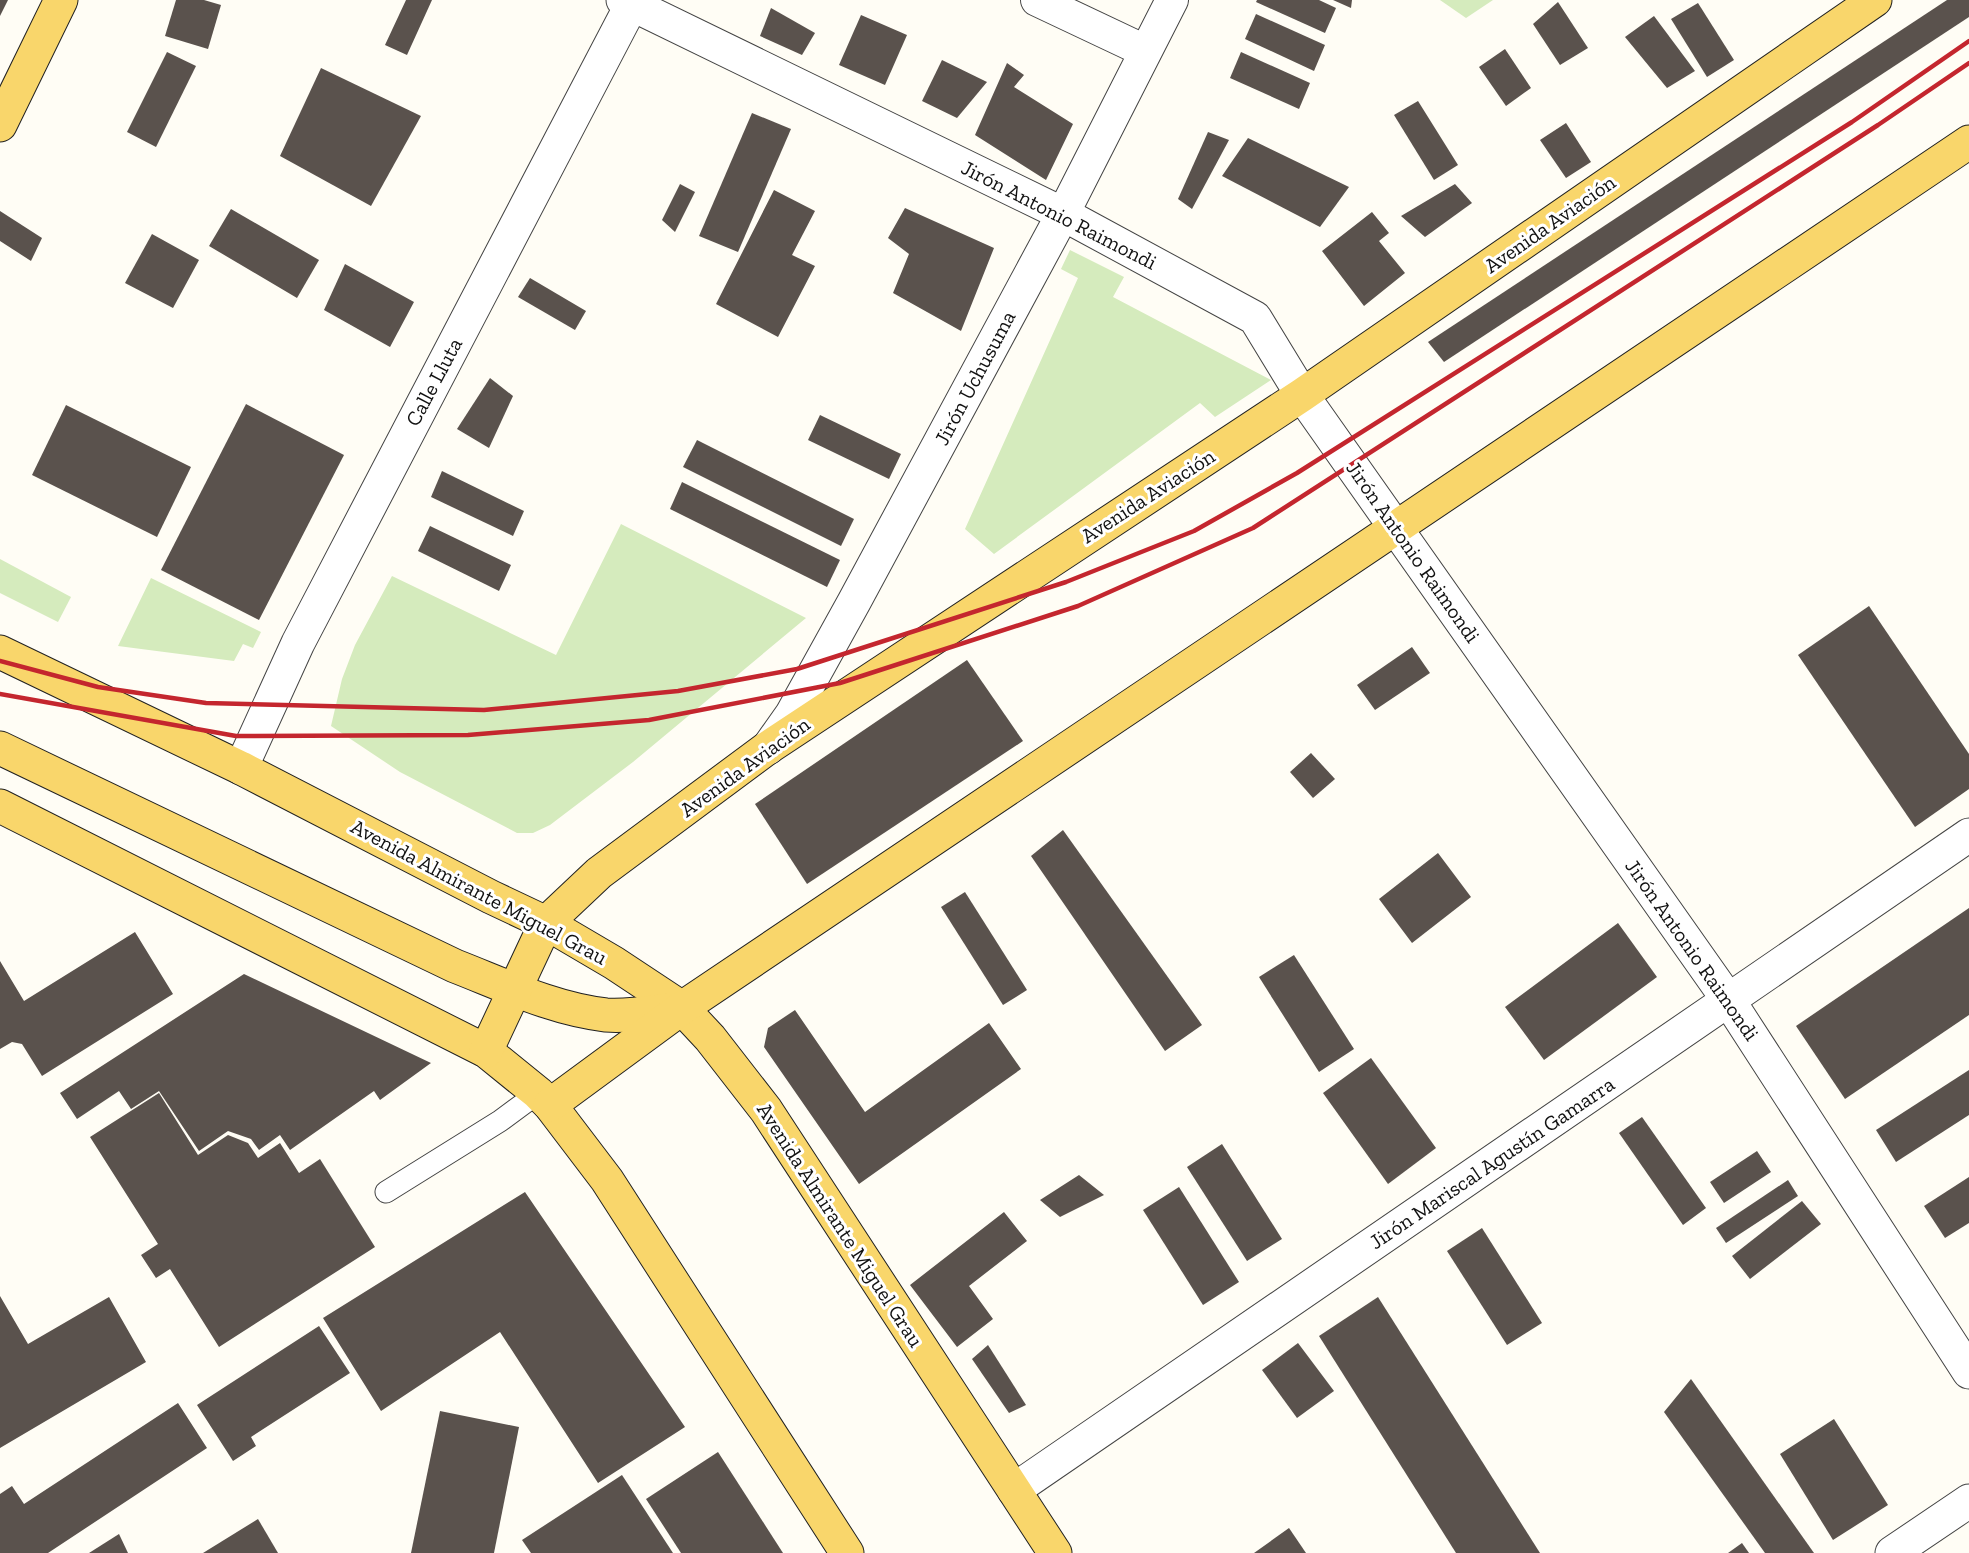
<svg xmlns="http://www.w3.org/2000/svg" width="1969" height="1553" viewBox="0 0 1969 1553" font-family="'Zilla Slab',serif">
<rect width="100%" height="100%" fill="#fffdf5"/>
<!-- green -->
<g fill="#d5ebbd">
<polygon points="1440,0 1493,0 1466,18"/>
<polygon points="1070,250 1124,277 1113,297 1271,380 1215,417 1200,403 994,554 965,529 1078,278 1061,269"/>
<polygon points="621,524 806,618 633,762 550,825 533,833 517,833 400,772 331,726 342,679 355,645 392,576 556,655"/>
<polygon points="0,559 71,597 58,622 0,593"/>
<polygon points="151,578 261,632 253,648 243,644 234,661 118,646"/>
</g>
<!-- building -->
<g fill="#5a524d">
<polygon points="0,0 8,0 0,16"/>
<polygon points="176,0 204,0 221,5 208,49 165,36"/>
<polygon points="406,0 432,0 407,55 385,45"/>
<polygon points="1257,0 1319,0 1336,8 1325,33 1256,2"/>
<polygon points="1333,0 1352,0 1351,8"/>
<polygon points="1947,0 1969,0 1969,17 1444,362 1428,342"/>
<polygon points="1558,2 1588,48 1560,65 1533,24"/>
<polygon points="1698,3 1734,60 1707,77 1671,19"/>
<polygon points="771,8 815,33 802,55 760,36"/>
<polygon points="1256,14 1325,45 1314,71 1245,39"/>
<polygon points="861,15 907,35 885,85 839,65"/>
<polygon points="1654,16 1695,71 1667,88 1625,37"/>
<polygon points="1505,49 1531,88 1506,106 1479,67"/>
<polygon points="167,52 196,66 156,147 127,132"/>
<polygon points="1241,52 1310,83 1299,109 1230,78"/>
<polygon points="942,60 987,82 957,118 922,101"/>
<polygon points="1007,63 1024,75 1014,87 1073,124 1046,180 975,135"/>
<polygon points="321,68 421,116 371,206 280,156"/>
<polygon points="1418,101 1458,165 1434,180 1394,115"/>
<polygon points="752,113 791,129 738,252 699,236"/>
<polygon points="1566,123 1591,162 1566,178 1540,140"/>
<polygon points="1208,132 1229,140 1192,209 1178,199"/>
<polygon points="1248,138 1349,187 1320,227 1222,176"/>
<polygon points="680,184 695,192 675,232 662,220"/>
<polygon points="1455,184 1472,203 1425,237 1401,216"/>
<polygon points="774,190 815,211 792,255 815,266 778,337 716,304"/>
<polygon points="905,208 994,248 961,331 893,293 909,254 888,238"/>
<polygon points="231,209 319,260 297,298 209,246"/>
<polygon points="0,211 42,238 31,261 0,241"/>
<polygon points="1372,212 1389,233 1379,241 1405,273 1364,306 1322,251"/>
<polygon points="152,234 199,260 173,308 125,283"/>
<polygon points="345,264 414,302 390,347 324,310"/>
<polygon points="530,278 586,311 575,330 518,297"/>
<polygon points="490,378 513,396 489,448 457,429"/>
<polygon points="246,404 344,455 259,620 161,570"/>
<polygon points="66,405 191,467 157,537 32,475"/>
<polygon points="820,415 901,454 889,479 808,440"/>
<polygon points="697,440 854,519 841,546 683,467"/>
<polygon points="442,471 524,511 513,536 431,497"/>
<polygon points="682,482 840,560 827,587 670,509"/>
<polygon points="430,526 511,565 499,591 418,551"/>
<polygon points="1869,606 1969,754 1969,789 1915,827 1798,655"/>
<polygon points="1412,647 1430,673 1375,710 1357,685"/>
<polygon points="967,660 1023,741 807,884 755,804"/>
<polygon points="1311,753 1335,779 1313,798 1290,772"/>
<polygon points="1063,830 1202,1025 1165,1051 1031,856"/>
<polygon points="1438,853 1471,897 1412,943 1379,899"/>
<polygon points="965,892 1027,990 1003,1005 941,907"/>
<polygon points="1969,908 1969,1015 1845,1099 1796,1026"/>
<polygon points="1618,923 1657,977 1544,1060 1505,1007"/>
<polygon points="135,932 173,994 42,1076 22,1044 12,1042 0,1049 0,961 24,1001"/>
<polygon points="1294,955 1354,1049 1319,1072 1259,977"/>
<polygon points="244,974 431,1063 380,1100 374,1091 290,1150 280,1135 259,1150 251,1139 228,1131 199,1151 159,1091 131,1109 119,1091 77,1119 60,1093"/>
<polygon points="795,1010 865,1112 989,1023 1021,1069 859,1184 764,1047 768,1028"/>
<polygon points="1371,1058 1436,1148 1388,1184 1323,1093"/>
<polygon points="1969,1070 1969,1115 1896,1162 1876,1130"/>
<polygon points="159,1093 198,1155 228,1135 248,1143 258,1158 280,1143 299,1173 320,1159 375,1247 219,1347 170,1269 156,1278 141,1255 158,1244 90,1137"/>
<polygon points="1642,1117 1706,1208 1683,1225 1619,1133"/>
<polygon points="1222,1144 1282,1239 1247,1261 1187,1167"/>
<polygon points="1757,1151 1771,1172 1724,1203 1710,1182"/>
<polygon points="1079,1175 1104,1195 1060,1217 1040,1200"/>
<polygon points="1969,1177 1969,1223 1945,1238 1924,1206"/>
<polygon points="1788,1180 1798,1196 1726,1243 1716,1228"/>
<polygon points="1179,1187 1239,1282 1203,1305 1143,1210"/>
<polygon points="525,1192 685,1427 598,1483 500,1332 381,1411 323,1318"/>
<polygon points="1802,1201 1821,1224 1750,1279 1732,1256"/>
<polygon points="1004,1212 1027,1241 969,1286 993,1319 957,1347 910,1285"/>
<polygon points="1482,1228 1542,1323 1507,1345 1447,1251"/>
<polygon points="0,1296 28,1344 109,1297 146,1362 0,1448"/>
<polygon points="1378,1297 1540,1553 1456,1553 1319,1336"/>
<polygon points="319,1326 350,1373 251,1437 256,1446 233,1461 197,1405"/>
<polygon points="1298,1343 1334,1391 1297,1418 1262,1370"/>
<polygon points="988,1345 1026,1405 1009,1413 972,1359"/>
<polygon points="1691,1379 1814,1553 1765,1553 1664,1412"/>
<polygon points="178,1403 207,1448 48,1553 0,1553 0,1494 12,1486 24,1504"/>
<polygon points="440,1411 519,1427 494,1553 411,1553"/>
<polygon points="1834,1419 1888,1505 1833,1540 1780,1454"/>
<polygon points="718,1452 783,1553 681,1553 646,1499"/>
<polygon points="622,1475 673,1553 531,1553 522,1540"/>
<polygon points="258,1519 278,1553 203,1553"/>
<polygon points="1289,1528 1306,1553 1254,1553"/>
<polygon points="119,1534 128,1553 89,1553"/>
<polygon points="1742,1543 1749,1553 1728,1553"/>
</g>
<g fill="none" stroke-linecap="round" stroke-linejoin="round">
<!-- service casing -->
<g stroke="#444" stroke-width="23">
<polyline id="service" points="386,1192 500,1121 538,1093"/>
</g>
<!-- pedestrian casing -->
<g stroke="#444" stroke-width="34">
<g id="pedestrian">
<polyline points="1037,0 1145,51"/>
<polyline points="1063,214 1172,0"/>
</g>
</g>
<!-- minor casing -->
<g stroke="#444" stroke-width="35">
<g id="minor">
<polyline points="623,0 1063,214 1255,318 1302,395 1729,1001 1969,1372"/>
<polyline points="768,748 792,714 854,602 1063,214"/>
<polyline points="241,768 298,643 634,0"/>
<polyline points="1014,1490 1969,835"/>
<polyline points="1892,1553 1969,1501"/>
</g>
</g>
<!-- primary casing -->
<g stroke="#222" stroke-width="35">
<g id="primary">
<polyline points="0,125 61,0"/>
<polyline points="0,652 241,768 491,897 546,923 614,963 682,1008 710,1038 766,1110 1055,1553"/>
<path d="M0 748 455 966C504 985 553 1009 606 1015 630 1017 656 1011 680 1008"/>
<polyline points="0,806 486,1051 538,1093 550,1105 607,1180 847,1553"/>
<polyline points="486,1051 546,923 599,873 766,749 1302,395 1875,0"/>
<polyline points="550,1105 682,1008 1969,142"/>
</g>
</g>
<!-- service -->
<use href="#service" stroke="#fff" stroke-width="21"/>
<!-- pedestrian -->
<use href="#pedestrian" stroke="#fff" stroke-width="32"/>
<!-- minor -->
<use href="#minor" stroke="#fff" stroke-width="33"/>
<!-- primary -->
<use href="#primary" stroke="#f9d66b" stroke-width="33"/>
<!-- rail -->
<g stroke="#c4262e" stroke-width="4.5">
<polyline points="0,661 98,687 206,703 484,710 678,691 797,669 1066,582 1194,531 1297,473 1852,122 1969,41"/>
<polyline points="0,694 236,736 468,735 649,720 840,683 1078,606 1253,528 1878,125 1969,63"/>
</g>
</g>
<g text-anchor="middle" stroke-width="6" stroke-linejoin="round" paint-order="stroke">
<!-- street labels -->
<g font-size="21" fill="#111" stroke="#fff">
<text transform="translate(1059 215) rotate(27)" y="7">Jirón Antonio Raimondi</text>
<text transform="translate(1550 224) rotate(-35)" y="7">Avenida Aviación</text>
<text transform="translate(975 378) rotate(-62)" y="7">Jirón Uchusuma</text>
<text transform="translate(434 382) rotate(-62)" y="7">Calle Lluta</text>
<text transform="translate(1148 496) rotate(-33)" y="7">Avenida Aviación</text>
<text transform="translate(1413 552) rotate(55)" y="7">Jirón Antonio Raimondi</text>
<text transform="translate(745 767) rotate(-36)" y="7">Avenida Aviación</text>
<text transform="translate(479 892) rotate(28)" y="7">Avenida Almirante Miguel Grau</text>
<text transform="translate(1692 950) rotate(55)" y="7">Jirón Antonio Raimondi</text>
<text transform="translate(1492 1163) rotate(-34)" y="7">Jirón Mariscal Agustín Gamarra</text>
<text transform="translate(840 1225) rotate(57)" y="7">Avenida Almirante Miguel Grau</text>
</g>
</g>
</svg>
